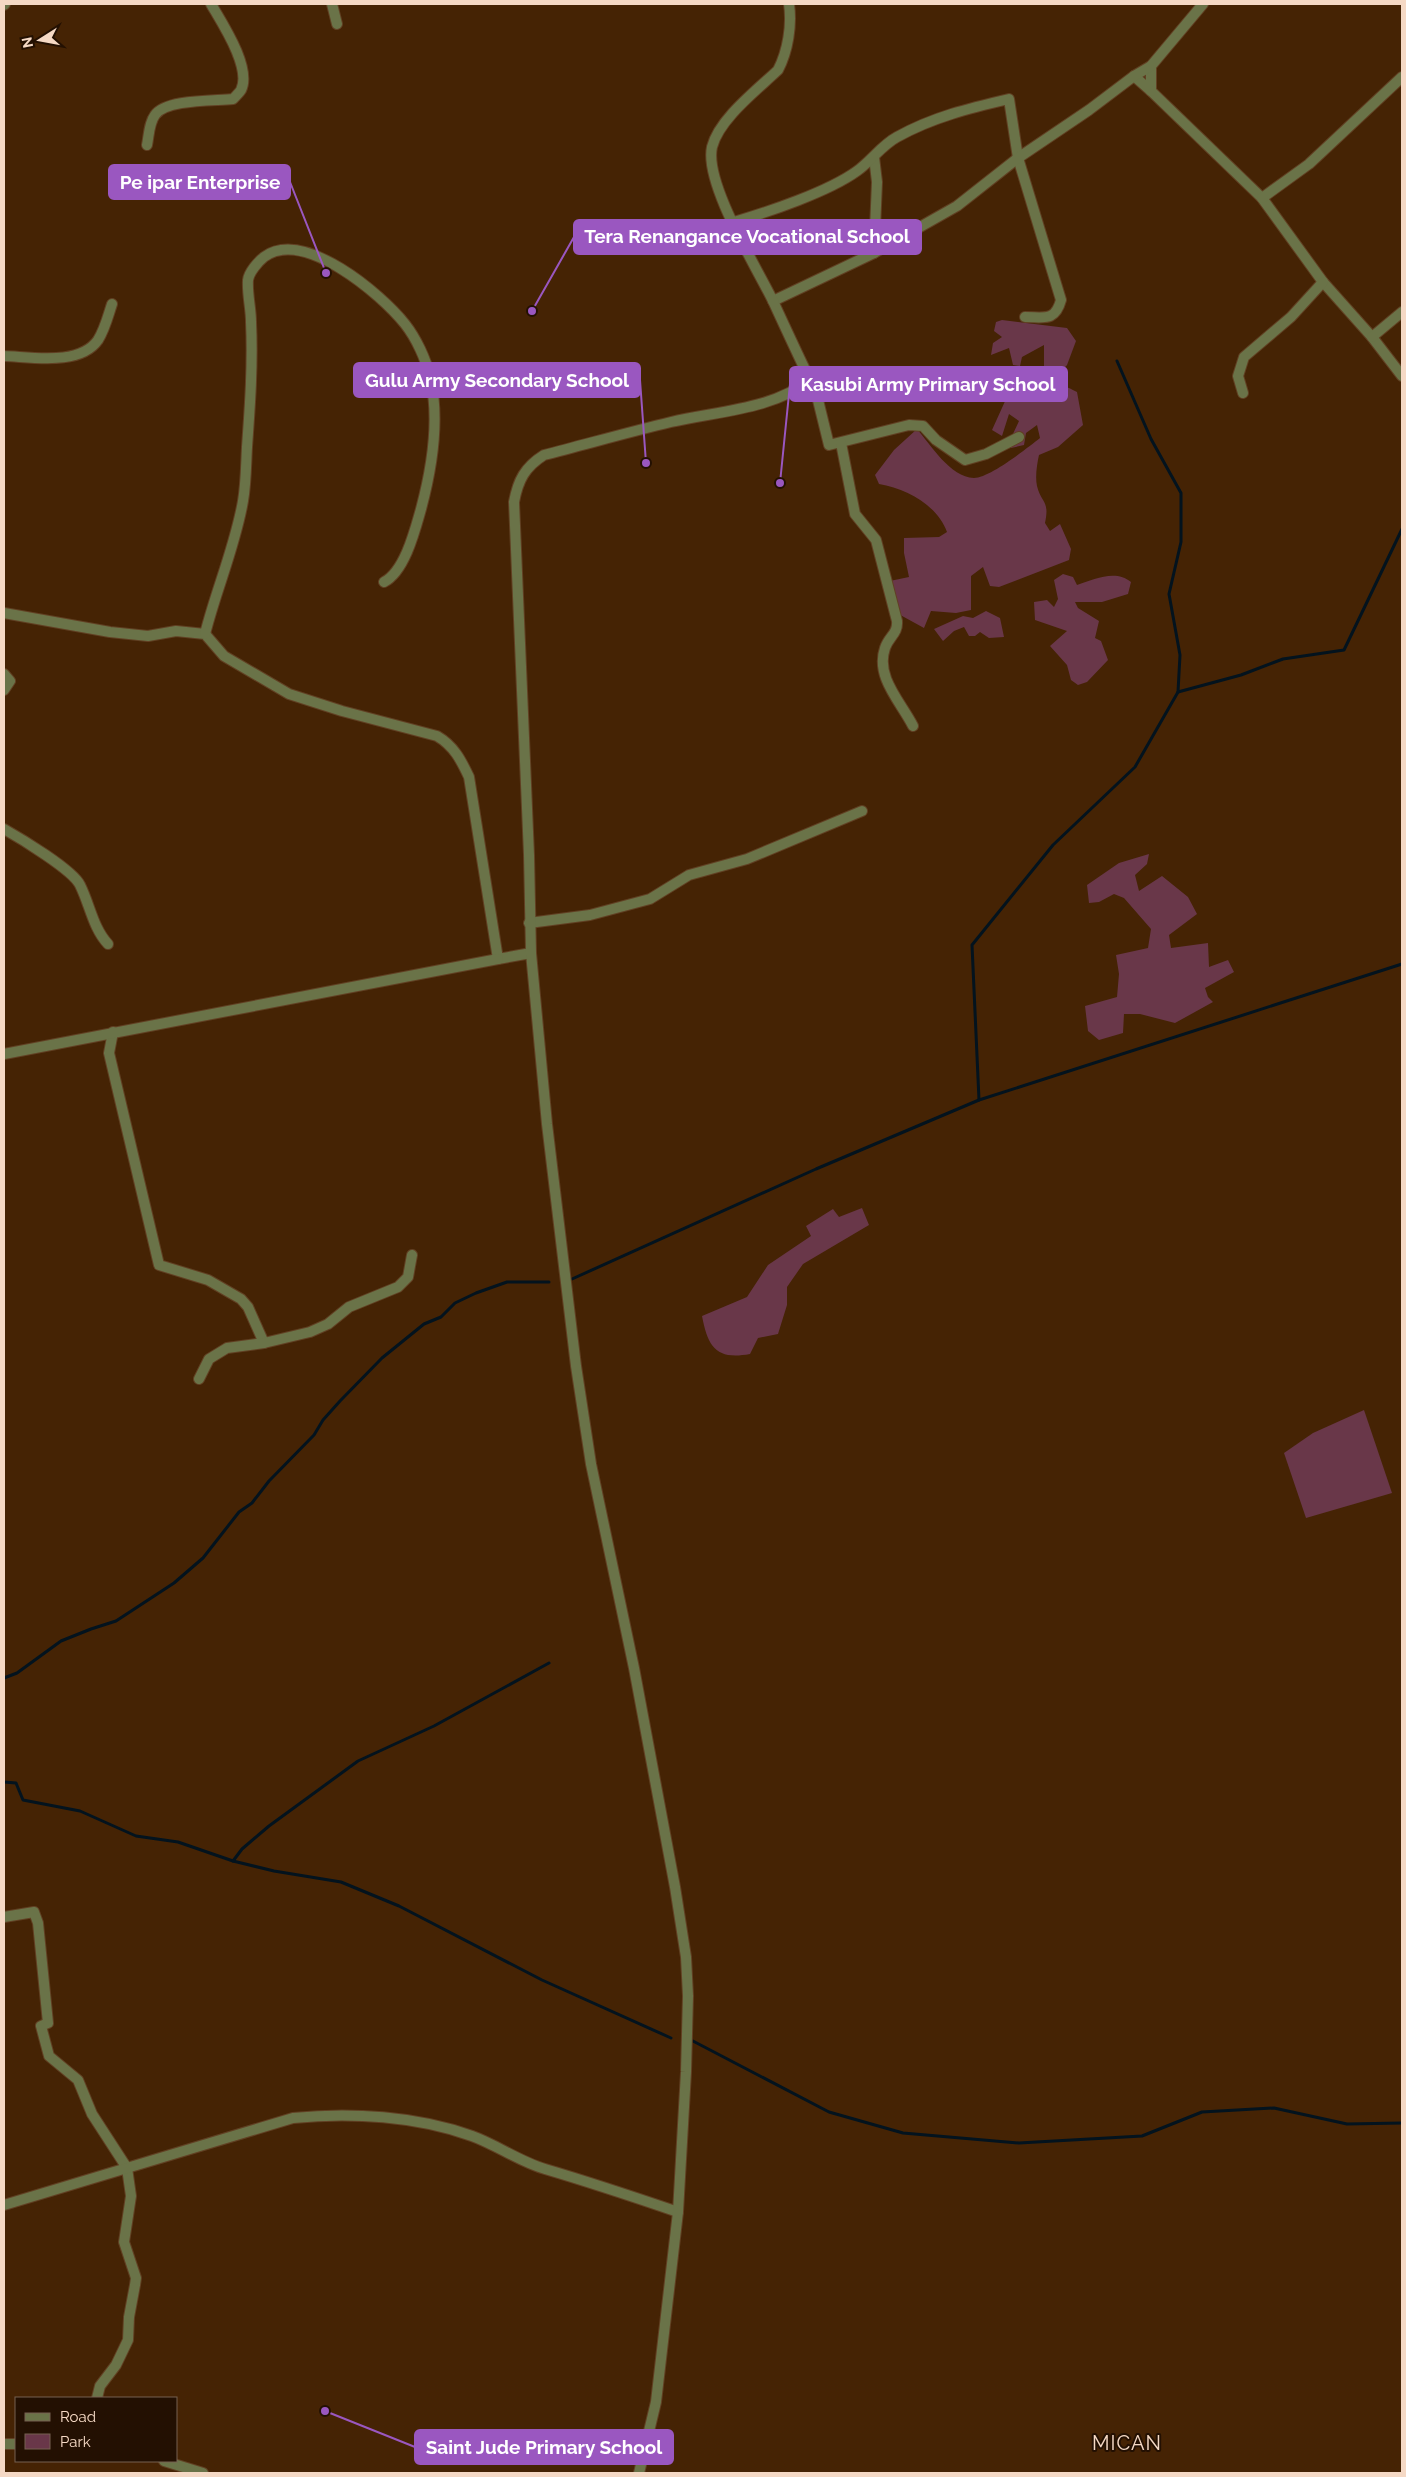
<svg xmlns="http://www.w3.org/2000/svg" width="1406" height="2477" viewBox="0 0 1406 2477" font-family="Raleway,sans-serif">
<rect width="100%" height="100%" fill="#452304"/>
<!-- green -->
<g fill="#693749">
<polygon points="1002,320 1067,328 1076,341 1067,365 1060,373 1044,368 1044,345 1022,357 1020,366 1013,365 1009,348 991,355 993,343 1002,337 994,331 996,322"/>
<path d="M1021 382 1036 387C1052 380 1062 384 1077 392L1083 425 1058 447 1039 455C1037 464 1035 477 1037 486 1041 503 1050 500 1045 523L1050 531 1060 524 1071 549 1069 560 999 587 990 586 983 567 971 576V610L956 613 931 611 924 628 893 611 885 582 909 577 904 553V538L939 537 947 532C937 505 907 489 879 484L875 475 894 450 917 429C931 445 950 477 974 478 990 478 1027 448 1040 438L1037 425 1026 433 1024 445 1011 448V438L1019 421 1009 414 1002 436 992 430 1011 388Z"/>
<path d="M1063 574 1073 577 1077 585C1094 579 1116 569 1131 582L1128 594 1102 602H1075L1078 608 1099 621 1095 638 1101 641 1108 660 1087 682 1078 685 1071 680 1067 665 1050 646 1067 631 1035 620 1034 602 1047 600 1054 607 1058 599 1054 580Z"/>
<polygon points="986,611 1000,618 1004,637 989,638 980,632 975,636 969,636 964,627 954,631 943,641 934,629 963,616 973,618"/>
<polygon points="1149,854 1147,864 1135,875 1139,891 1162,876 1188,897 1197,914 1169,935 1171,948 1208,943 1209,967 1228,960 1234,972 1205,988 1208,997 1213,1002 1175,1023 1140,1014 1124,1014 1123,1033 1099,1040 1088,1031 1085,1006 1117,997 1119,974 1116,955 1148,948 1151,929 1124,898 1114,894 1099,902 1089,903 1087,885 1119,863"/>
<path d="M862 1208 869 1225 803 1264 787 1287V1305L778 1334 758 1338 750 1354C717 1360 708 1348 702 1316L747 1297 768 1265 811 1236 806 1226 833 1209 839 1217Z"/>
<polygon points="1364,1410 1392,1493 1306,1518 1284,1453 1313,1433"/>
</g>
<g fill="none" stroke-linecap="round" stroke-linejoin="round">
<!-- stream -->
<g stroke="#03131e" stroke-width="3">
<polyline points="1178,692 1241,675 1283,659 1344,650 1402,529"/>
<polyline points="979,1100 972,945 1053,845 1135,767 1178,692 1180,655 1169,594 1181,542 1181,493 1151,439 1117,361"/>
<polyline points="572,1279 816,1169 979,1100 1402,964"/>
<polyline points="4,1678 17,1673 61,1641 91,1629 116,1621 174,1583 203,1558 239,1512 252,1503 269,1481 314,1435 323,1420 340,1401 382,1358 424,1324 441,1317 455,1303 476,1293 507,1282 549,1282"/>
<polyline points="4,1782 16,1783 23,1800 80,1811 136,1836 178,1842 233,1861 274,1871 341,1882 399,1906 542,1980 671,2038"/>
<polyline points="233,1861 242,1849 269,1826 358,1761 434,1726 549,1663"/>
<polyline points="691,2040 829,2112 903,2133 1019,2143 1142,2136 1202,2112 1274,2108 1347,2124 1402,2123"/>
</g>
<!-- minor casing -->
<g stroke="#614023" stroke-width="12">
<g id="minor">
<polyline points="332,4 337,24"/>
<polyline points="4,5 5,4"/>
<polyline points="1151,66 1151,91 1262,198 1323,282 1372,337 1402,376"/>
<polyline points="1134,76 1151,91"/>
<path d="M147 145C149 135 149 123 155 115 166 99 214 101 233 99 235 97 239 93 241 90 252 68 222 23 211 4"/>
<polyline points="874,157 877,182 874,253"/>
<polyline points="1262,198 1309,164 1402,77"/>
<path d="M734 222C768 212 828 192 857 171 871 161 882 145 897 137 933 117 970 108 1009 99L1018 158 1061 300C1055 322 1044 317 1025 317"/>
<polyline points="773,301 874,253 957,206 1018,158 1089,110 1134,76 1151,66 1203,4"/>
<polyline points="1372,337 1402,312"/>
<path d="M4 356C32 357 80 366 98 340 105 329 108 316 112 304"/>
<polyline points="810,380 816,392 829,445 909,425 923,426 936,440 965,460 986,454 1019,437"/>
<polyline points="1243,393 1238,376 1244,357 1291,317 1323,282"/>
<path d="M841 443 855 514 876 540 897 621C898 634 889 636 885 648 875 677 901 702 913 726"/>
<path d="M4 613 110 632 148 636 176 631 205 634 224 656 289 694 342 711 437 736C454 746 461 760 469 777L498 959 531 953"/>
<path d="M205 634C216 590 235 547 243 501 246 484 246 465 247 447 250 406 253 364 251 322 251 308 247 294 248 280 249 272 258 262 264 257 304 228 381 294 405 324 416 338 426 359 430 377 440 419 432 468 421 509 415 530 405 571 384 582"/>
<polyline points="4,674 10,681 4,690"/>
<path d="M4 829C20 838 73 870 80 885 90 905 93 928 108 944"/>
<polyline points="529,923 590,915 650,899 689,875 747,859 862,811"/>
<polyline points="113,1032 109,1053 159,1265 208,1280 241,1299 248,1307 264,1343"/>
<polyline points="4,1054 498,959"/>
<polyline points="199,1379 209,1359 227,1348 264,1343 310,1332 328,1324 349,1307 398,1287 408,1277 412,1255"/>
<polyline points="4,1917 34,1912 38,1923 48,2023 41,2026 49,2056 78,2080 92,2114 127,2168 131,2196 124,2242 136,2278 135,2285 129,2317 128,2340 116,2365 100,2386 97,2398"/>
<path d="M4 2205 293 2118C350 2112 417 2116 472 2136 497 2145 520 2162 545 2169 589 2182 634 2197 678 2212"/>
<polyline points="4,2444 16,2444"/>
<polyline points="164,2461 203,2473"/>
<path d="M639 2473 656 2402 678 2212 686 2072 688 1996 686 1957 675 1887 634 1668 591 1464 576 1366 547 1124 531 953 529 855 514 502C518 480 525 467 544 455 587 444 629 432 671 422 718 411 771 410 810 380 797 353 785 327 773 301 756 266 704 183 712 147 719 119 757 90 778 70 788 51 792 25 789 4"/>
</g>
</g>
<!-- minor -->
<use href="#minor" stroke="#6a7348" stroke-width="10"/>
</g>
<g text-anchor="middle" stroke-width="4" stroke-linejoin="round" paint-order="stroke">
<!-- quarter labels -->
<g font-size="20" letter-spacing="1" fill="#f5d9c5" stroke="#231002">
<text x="1127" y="2450">MICAN</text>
</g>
</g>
<!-- callouts -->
<path fill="none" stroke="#9a57c0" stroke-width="2" d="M326 273L290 182M532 311L574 237M646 463L640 380M780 483L790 384M325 2411L415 2447"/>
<g fill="#9a57c0" stroke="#231002" stroke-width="2">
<circle cx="326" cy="273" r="5"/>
<circle cx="532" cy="311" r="5"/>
<circle cx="646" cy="463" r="5"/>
<circle cx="780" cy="483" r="5"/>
<circle cx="325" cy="2411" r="5"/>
</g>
<g fill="#9a57c0" stroke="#9a57c0" stroke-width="2">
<rect x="109" y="165" width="181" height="34" rx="5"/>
<rect x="574" y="220" width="347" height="34" rx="5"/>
<rect x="354" y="363" width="286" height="34" rx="5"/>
<rect x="790" y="367" width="277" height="34" rx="5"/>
<rect x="415" y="2430" width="258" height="34" rx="5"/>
</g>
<g font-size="19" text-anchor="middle" font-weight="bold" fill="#fff">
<text x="200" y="189">Pe ipar Enterprise</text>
<text x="747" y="243">Tera Renangance Vocational School</text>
<text x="497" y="387">Gulu Army Secondary School</text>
<text x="928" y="391">Kasubi Army Primary School</text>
<text x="544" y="2454">Saint Jude Primary School</text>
</g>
<!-- border -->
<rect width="1406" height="2477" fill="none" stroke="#f5d9c5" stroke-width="10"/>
<!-- legend -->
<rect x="15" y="2397" width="162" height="65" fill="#231002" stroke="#776050"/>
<rect x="25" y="2413" width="25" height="8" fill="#6a7348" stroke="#776050"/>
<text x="60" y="2422" font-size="15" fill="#f5d9c5">Road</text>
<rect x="25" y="2434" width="25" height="15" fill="#693749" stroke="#776050"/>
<text x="60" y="2447" font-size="15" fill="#f5d9c5">Park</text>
<!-- north arrow -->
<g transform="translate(40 40) rotate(259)" stroke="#231002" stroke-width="4" paint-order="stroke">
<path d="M0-4L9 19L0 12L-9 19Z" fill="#f5d9c5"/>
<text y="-8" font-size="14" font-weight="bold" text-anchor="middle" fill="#f5d9c5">N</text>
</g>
</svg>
